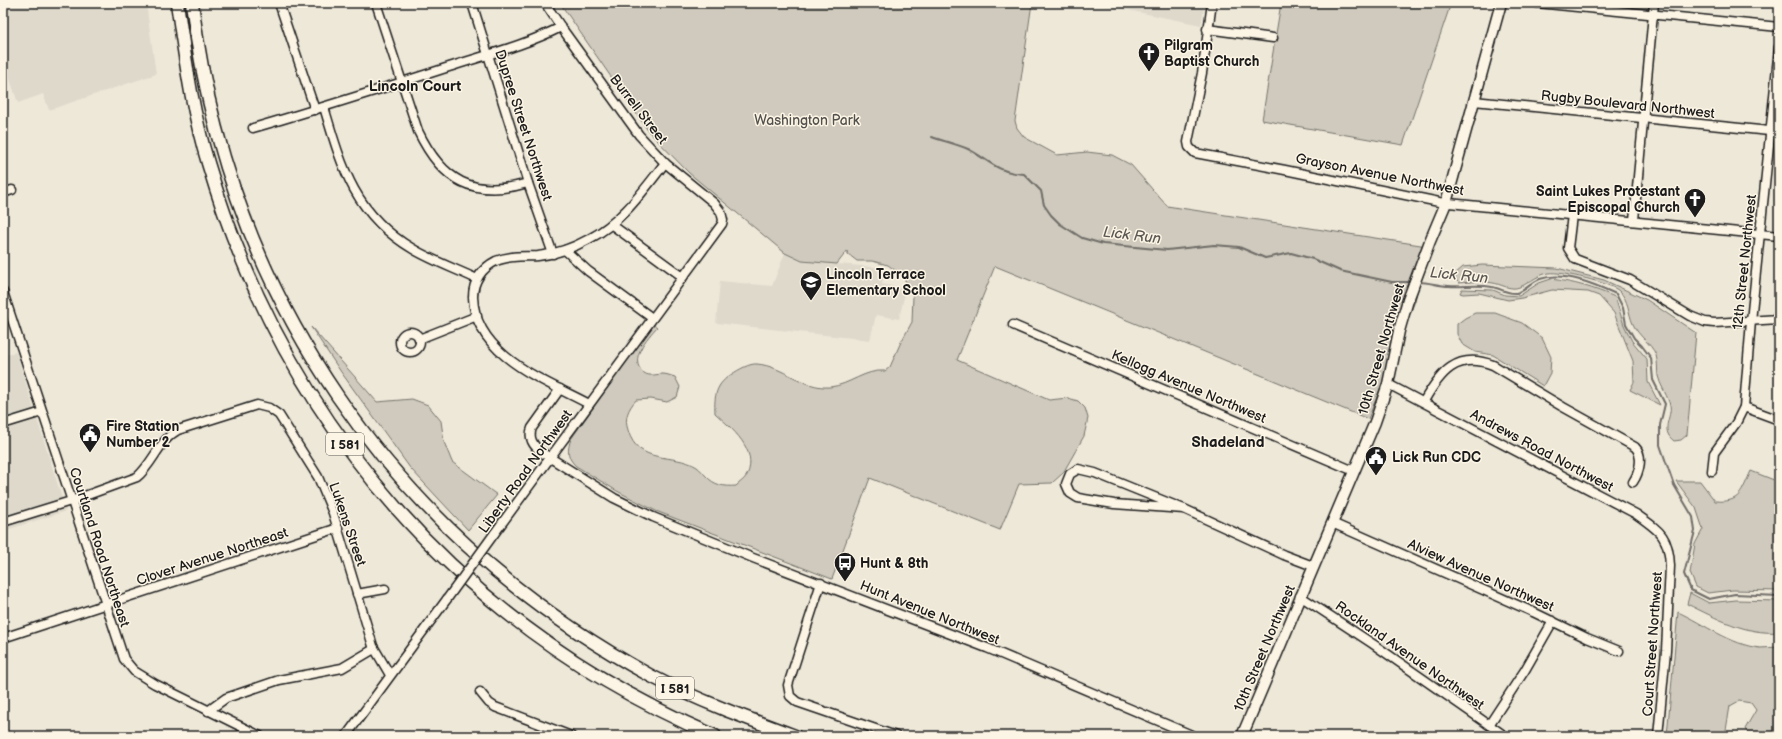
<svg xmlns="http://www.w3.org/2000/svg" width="1782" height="739" viewBox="0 0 1782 739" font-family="'Balsamiq Sans',sans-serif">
<rect width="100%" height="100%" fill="#eee8d9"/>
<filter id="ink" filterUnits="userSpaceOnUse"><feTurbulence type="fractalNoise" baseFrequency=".025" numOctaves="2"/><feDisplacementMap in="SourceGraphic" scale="8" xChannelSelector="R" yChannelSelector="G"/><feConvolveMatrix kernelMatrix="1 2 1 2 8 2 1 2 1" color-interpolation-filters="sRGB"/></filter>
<g filter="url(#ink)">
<!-- built -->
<g fill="#ded9cb">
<polygon points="3,3 146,3 156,74 49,110 43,94 18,103 7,70 3,72"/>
<polygon points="1094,3 1205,3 1201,25"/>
<polygon points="785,253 802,261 885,268 882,284 906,289 899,319 876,315 870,340 716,323 720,281 772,286"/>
<polygon points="16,352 66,511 3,531 3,356"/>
</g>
<!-- green -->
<g fill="#cfcabd" stroke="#76736c">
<path d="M560 3H1032L1015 121 1017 128 1024 137 1057 155 1087 152 1112 155 1131 165 1167 206 1427 246 1415 301 1368 419 995 266 957 360 1049 400 1068 398 1078 401 1085 408 1088 418 1084 436 1063 473 1052 483 1019 484 1000 530 870 478 832 579 656 511 617 491 576 466C567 458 567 450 571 439L653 324 657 327C648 337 627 360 644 373 650 377 657 374 663 374 667 374 671 376 675 377L680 387 677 397 667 402 651 399 636 400C628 409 624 418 628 430 638 466 673 452 697 467 700 469 703 473 706 476 714 485 724 487 736 486 739 483 745 479 747 475 759 450 731 428 715 413 714 395 716 384 732 374 738 370 750 363 757 364 783 366 803 389 830 387 850 385 865 369 885 371L890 367 900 344 912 322 913 296 903 276 888 265 872 261H857L848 254 847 251 837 264 802 261 785 253 689 173 649 132Z"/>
<polygon points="1281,3 1451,3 1403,145 1262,120"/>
<path d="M1482 265 1557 268 1604 280 1647 300 1696 333 1687 435 1681 440 1674 441C1658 429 1675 415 1669 402 1666 393 1660 385 1658 376 1657 370 1658 362 1656 355 1651 343 1638 336 1633 324 1628 313 1629 300 1619 291 1611 283 1560 271 1549 273 1535 275 1527 286 1516 288 1508 289 1500 284 1493 283 1481 281 1470 282 1459 283L1455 279V274L1463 267Z"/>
<path d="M1551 279C1574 282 1594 288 1615 297L1624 325 1632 341 1647 359 1648 382 1660 405 1630 390 1634 382 1633 361 1614 313 1599 296 1588 292 1552 290 1522 298 1508 300 1479 293 1463 294 1460 293 1462 289 1493 290 1505 295 1519 296 1539 283Z"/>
<polygon points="1475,313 1495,313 1522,323 1542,338 1551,357 1550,373 1543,386 1493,355 1475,352 1462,344 1457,334 1457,324 1465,318"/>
<polygon points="311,327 377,402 412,399 428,405 441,421 444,442 452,462 497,495 468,530 410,468 341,372"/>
<path d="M1751 471 1779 482V591L1733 590 1708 593 1696 587 1690 573 1695 544 1703 529 1696 508 1676 481H1700L1715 501C1741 503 1741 492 1751 471Z"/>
<path d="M1690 593 1709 603 1736 600 1779 601V632C1746 635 1716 618 1687 604Z"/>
<path d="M1678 612C1704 624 1731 645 1760 648 1766 648 1773 647 1779 647V736H1750L1745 729 1756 710 1751 703 1739 701 1730 706 1725 736H1667Z"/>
</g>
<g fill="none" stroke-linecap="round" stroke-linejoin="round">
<!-- stream -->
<g stroke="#6f6c67" stroke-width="2">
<path d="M932 137C943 141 956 144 968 149 989 160 997 173 1024 174L1041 191 1044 205 1051 215 1060 224 1082 238 1103 244 1167 250 1214 245 1239 247 1265 258 1291 253 1313 259 1340 271 1392 282H1410"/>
<path d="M1419 282C1429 282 1439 286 1449 286 1464 287 1478 284 1492 287 1500 288 1507 294 1516 293 1525 292 1531 282 1540 279 1564 271 1594 284 1616 294L1623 308 1626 324 1634 338 1642 346 1651 358 1653 380 1665 404 1660 425V445L1674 485 1693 517 1695 531 1684 574 1691 590 1709 599 1735 594 1779 596"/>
</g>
<!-- minor casing -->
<g stroke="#1c1c1c" stroke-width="11">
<g id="minor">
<polyline points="279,3 315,110"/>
<path d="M376 3 418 131C442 181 473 199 528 183"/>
<polyline points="472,3 528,183 553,254"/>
<polyline points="1212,3 1202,73 1188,142 1189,147 1195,153 1285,170 1439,202 1779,236"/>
<polyline points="1537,3 1779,27"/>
<polyline points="1207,29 1273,38"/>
<polyline points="1474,101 1779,132"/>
<path d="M324 107C342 168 355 215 413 249 433 261 456 269 477 279"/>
<path d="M253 128C319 109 384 88 449 67 486 55 526 45 561 27"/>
<polyline points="3,193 12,190"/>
<polyline points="1572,215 1568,248 1575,259 1630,280 1690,316 1705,322 1714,323 1779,319"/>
<polyline points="1634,220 1654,3"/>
<polyline points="612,225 683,277"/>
<polyline points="565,250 588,271 652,318"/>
<polyline points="3,292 124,659 134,671 155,684 260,736"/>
<polyline points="1013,325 1354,471"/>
<circle cx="410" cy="342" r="10"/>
<polyline points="419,339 477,316"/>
<path d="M1388 384 1636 514C1660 531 1669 536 1670 566L1666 651 1658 736"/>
<path d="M560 389 532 428C528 438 533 445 541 452L614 498 653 517 753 558 987 648 1194 736"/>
<path d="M1424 401C1440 373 1457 351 1493 365L1563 407 1635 447C1644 456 1639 473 1633 482"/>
<path d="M589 404C546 381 475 356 473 297 473 281 482 268 496 261 509 255 524 257 538 256 556 254 573 248 589 239 622 222 643 191 665 163"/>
<polyline points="1744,407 1779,420"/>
<polyline points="3,424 42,412"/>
<polygon points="1078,469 1095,473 1184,509 1114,504 1078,498 1070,493 1066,484 1070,474"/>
<polyline points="1712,471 1714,453 1736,423 1744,407 1751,321 1779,47"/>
<polyline points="1184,509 1284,555 1313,566"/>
<path d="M3 522 71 501 137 477C153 464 159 440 178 430L257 405 269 408 279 415 318 477 333 513 373 646 390 675"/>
<polyline points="1332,523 1533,612 1587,638 1619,651"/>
<polyline points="494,534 722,224 723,220 721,212 714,203 665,163 639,135 561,27 545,3"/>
<polyline points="821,583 788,685 790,696 797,702 896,736"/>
<polyline points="357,594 385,589"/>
<polyline points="1300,596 1373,644 1505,736"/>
<polyline points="3,638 338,528"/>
<polyline points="480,692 489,703 495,707 571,736"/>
<polyline points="208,711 226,698 279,680 342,668 374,649"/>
<polyline points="1489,725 1525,670 1553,621"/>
<polyline points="346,736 447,599"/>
</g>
</g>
<!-- major casing -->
<g stroke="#1c1c1c" stroke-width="13">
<polyline id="major" points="1242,736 1375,422 1388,384 1399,331 1408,300 1430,241 1446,203 1501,3"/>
</g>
<!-- highway casing -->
<g stroke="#1c1c1c" stroke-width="15">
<g id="highway">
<path d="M177 3C185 57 192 111 208 163 286 427 462 627 715 736"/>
<path d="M192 3C228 296 392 535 651 676 697 700 746 718 795 736"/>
</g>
</g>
<!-- minor -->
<use href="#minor" stroke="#fcf5e5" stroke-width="8"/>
<!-- major -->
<use href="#major" stroke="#fcf5e5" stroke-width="10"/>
<!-- highway -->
<use href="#highway" stroke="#fcf5e5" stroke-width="12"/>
<!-- minor-bridge casing -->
<g stroke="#1c1c1c" stroke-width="11" stroke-linecap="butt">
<polyline id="minor-bridge" points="447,599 494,534"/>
</g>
<!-- minor-bridge -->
<use href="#minor-bridge" stroke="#fcf5e5" stroke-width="8"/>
</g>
</g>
<!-- icons -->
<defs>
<g id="church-pin" transform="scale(1.15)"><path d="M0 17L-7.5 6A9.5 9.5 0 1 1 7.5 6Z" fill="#1c1c1c" stroke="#fcf5e5"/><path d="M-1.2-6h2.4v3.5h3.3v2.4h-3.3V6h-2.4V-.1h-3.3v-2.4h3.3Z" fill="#fff"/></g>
<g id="school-pin" transform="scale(1.15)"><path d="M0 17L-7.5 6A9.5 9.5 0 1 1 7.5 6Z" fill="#1c1c1c" stroke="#fcf5e5"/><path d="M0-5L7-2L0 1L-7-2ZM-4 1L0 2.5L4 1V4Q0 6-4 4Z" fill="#fff"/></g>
<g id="civic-pin" transform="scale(1.15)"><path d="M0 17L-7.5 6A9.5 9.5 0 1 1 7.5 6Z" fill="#1c1c1c" stroke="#fcf5e5"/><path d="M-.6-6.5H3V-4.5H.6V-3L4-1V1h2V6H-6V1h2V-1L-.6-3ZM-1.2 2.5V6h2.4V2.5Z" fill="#fff"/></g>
<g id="bus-pin" transform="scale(1.15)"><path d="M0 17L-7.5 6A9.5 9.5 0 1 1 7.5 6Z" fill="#1c1c1c" stroke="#fcf5e5"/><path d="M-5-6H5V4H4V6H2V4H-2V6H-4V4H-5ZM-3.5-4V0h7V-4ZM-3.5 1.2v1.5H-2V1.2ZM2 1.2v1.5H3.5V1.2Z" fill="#fff"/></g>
</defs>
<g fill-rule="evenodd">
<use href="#church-pin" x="1149" y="53"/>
<use href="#church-pin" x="1695" y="199"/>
<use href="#school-pin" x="811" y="282"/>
<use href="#civic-pin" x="90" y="434"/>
<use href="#civic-pin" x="1376" y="457"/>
<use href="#bus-pin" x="845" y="563"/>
</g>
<g text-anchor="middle" stroke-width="3" stroke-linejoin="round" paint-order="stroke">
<!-- shield labels -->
<g fill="#fcf5e5" stroke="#5f5d58" stroke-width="1">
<rect x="326" y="433" width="38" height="22" rx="3"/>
<rect x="656" y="677" width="38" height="22" rx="3"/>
</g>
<g font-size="13" font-weight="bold" fill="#1c1c1c">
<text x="345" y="449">I 581</text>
<text x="675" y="693">I 581</text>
</g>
<!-- poi labels -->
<g font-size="14" font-weight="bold" fill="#1c1c1c" stroke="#fcf5e5" text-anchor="start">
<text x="1164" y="50">Pilgram<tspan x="1164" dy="16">Baptist Church</tspan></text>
<text x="1680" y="196" text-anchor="end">Saint Lukes Protestant<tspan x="1680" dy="16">Episcopal Church</tspan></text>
<text x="826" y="279">Lincoln Terrace<tspan x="826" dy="16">Elementary School</tspan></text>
<text x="106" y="431">Fire Station<tspan x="106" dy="16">Number 2</tspan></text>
<text x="1392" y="462">Lick Run CDC</text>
<text x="860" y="568">Hunt &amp; 8th</text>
</g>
<!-- street labels -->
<g font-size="14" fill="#1c1c1c" stroke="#fcf5e5">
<text transform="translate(1628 104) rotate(6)" y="5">Rugby Boulevard Northwest</text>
<text transform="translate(639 109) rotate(52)" y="5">Burrell Street</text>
<text transform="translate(524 125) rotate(72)" y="5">Dupree Street Northwest</text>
<text transform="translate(1380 174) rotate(11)" y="5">Grayson Avenue Northwest</text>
<text transform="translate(1744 262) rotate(-84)" y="5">12th Street Northwest</text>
<text transform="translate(1381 349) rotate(-74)" y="5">10th Street Northwest</text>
<text transform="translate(1189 386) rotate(23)" y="5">Kellogg Avenue Northwest</text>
<text transform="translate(1542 450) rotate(28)" y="5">Andrews Road Northwest</text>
<text transform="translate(525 471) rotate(-54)" y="5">Liberty Road Northwest</text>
<text transform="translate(348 524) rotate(71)" y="5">Lukens Street</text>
<text transform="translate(100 547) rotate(72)" y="5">Courtland Road Northeast</text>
<text transform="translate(212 556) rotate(-18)" y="5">Clover Avenue Northeast</text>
<text transform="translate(1481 575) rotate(24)" y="5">Alview Avenue Northwest</text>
<text transform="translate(930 612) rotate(22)" y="5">Hunt Avenue Northwest</text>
<text transform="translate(1652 644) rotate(-86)" y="5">Court Street Northwest</text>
<text transform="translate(1264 648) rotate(-67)" y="5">10th Street Northwest</text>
<text transform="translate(1410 655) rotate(35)" y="5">Rockland Avenue Northwest</text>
</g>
<!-- park labels -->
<g font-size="14" fill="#52504c" stroke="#fcf5e5">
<text x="807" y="125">Washington Park</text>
</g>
<!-- neighbourhood labels -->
<g font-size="15" font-weight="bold" fill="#1c1c1c" stroke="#fcf5e5">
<text x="415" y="91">Lincoln Court</text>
<text x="1228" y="447">Shadeland</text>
</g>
<!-- water labels -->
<g font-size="15" font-style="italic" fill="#5b5854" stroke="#fcf5e5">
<text transform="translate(1132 235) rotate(7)" y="5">Lick Run</text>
<text transform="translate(1459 275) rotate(6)" y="5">Lick Run</text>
</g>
</g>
<!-- margin -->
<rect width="1782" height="739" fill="none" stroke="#fcf5e5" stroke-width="16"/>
<rect x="8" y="8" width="1766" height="723" fill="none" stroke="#1c1c1c" stroke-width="1.5" filter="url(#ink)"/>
</svg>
